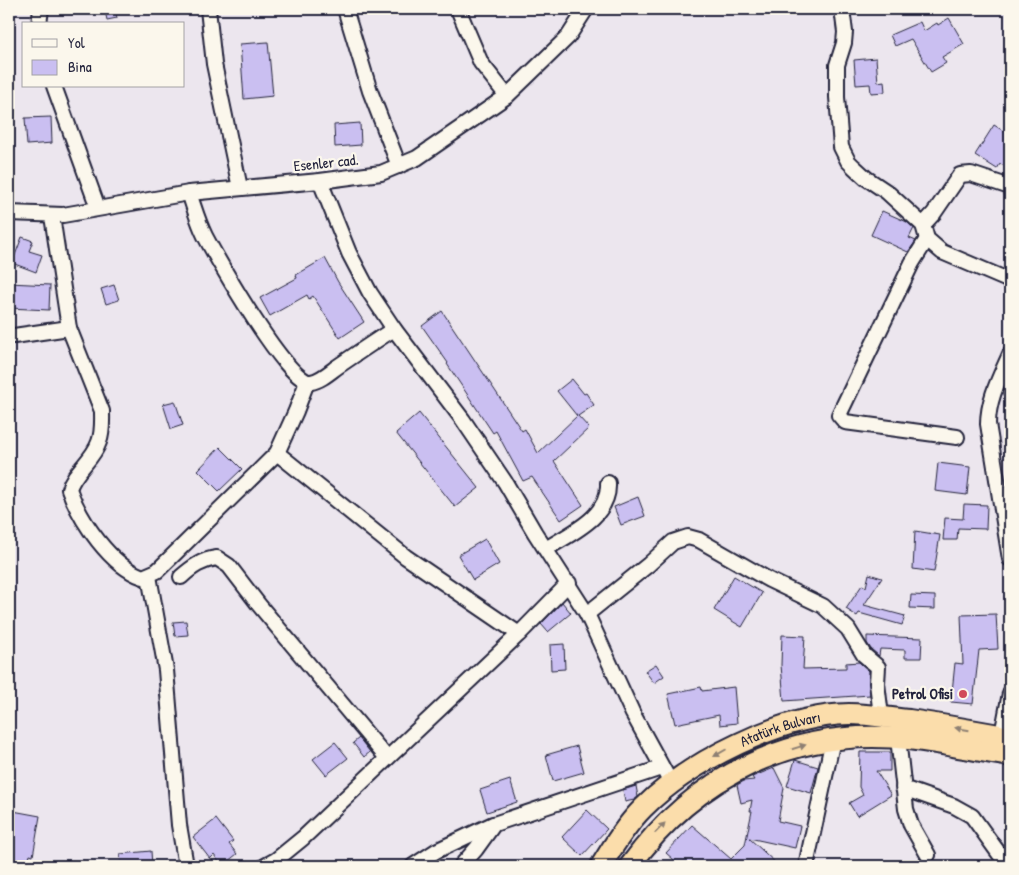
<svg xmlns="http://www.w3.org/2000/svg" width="1019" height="875" viewBox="0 0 1019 875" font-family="'Patrick Hand',sans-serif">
<rect width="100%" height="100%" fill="#ece6ee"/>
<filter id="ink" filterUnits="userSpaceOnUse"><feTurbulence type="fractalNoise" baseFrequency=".02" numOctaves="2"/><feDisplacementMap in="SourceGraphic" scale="10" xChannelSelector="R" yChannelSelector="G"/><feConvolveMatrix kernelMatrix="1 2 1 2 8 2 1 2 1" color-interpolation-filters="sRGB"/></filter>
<g filter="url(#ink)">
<!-- building -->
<g fill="#cabff1" stroke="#22223b">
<polygon points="115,9 117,18 107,20 105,11"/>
<polygon points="949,18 964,44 942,57 946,63 931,72 911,39 895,46 890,35 920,22 924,31 937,23 938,25"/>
<polygon points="268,42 273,96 244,99 240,44"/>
<polygon points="876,58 878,82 884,81 885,92 871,93 870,84 856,85 854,60"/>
<polygon points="51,117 52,143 27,145 25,118"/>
<polygon points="360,123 361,145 335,147 334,125"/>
<polygon points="994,125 1010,135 1010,168 1000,164 997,169 975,155"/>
<polygon points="882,211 907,222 914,228 909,238 916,241 908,252 871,235"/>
<polygon points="22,237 33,241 29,251 42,255 36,272 12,263"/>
<polygon points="325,258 338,282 364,322 340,338 313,296 309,299 307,295 270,316 260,298 297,278 296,275"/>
<polygon points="9,283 50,285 49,310 9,308"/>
<polygon points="114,285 119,300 106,304 101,289"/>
<polygon points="442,311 522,431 525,429 538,453 577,416 557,391 572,379 584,394 586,393 594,405 578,416 589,428 554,461 583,505 561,520 532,477 523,481 496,431 493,433 447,364 448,363 422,326"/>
<polygon points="175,401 183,425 171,429 163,404"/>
<polygon points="419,413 479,488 455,507 396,433"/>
<polygon points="220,447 242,469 219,491 198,470"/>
<polygon points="938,463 970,467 967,495 935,491"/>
<polygon points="638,497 645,516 621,525 614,507"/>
<polygon points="964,504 987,505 986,529 958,528 957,540 943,540 945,518 963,519"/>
<polygon points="915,531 940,535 934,572 913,569"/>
<polygon points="485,539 499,564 473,580 458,555"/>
<polygon points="869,574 882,578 864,605 905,616 902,625 859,613 857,616 846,609 862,585 866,587"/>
<polygon points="734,576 762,593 742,627 714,610"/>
<polygon points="911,595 935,596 935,609 910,608"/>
<polygon points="562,602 571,613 548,632 541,624"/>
<polygon points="996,614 998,649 979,650 973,704 951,702 955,663 963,664 961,615"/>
<polygon points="186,621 188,635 175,636 173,622"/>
<polygon points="782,635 805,636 803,669 846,668 846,663 859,662 869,671 870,695 784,701 781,665"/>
<polygon points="867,636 922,638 921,658 905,658 905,650 880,649 879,656 871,649 867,643"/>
<polygon points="564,644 565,669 551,670 550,645"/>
<polygon points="656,664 664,676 654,683 645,671"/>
<polygon points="701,687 702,691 734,687 737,723 720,725 719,715 675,724 668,694"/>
<polygon points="359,738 370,752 364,757 353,743"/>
<polygon points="335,742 348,758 326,775 313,759"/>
<polygon points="577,746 584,772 553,781 546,755"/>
<polygon points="860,752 890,752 890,771 876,771 891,795 857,816 849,803 863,795 859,787"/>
<polygon points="795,760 818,767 811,793 787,786"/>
<polygon points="774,768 784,788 778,821 800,826 795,848 749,838 779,866 681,866 666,853 692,825 731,859 745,845 752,811 750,811 752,800 741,803 737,785 744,781 754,780 752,777"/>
<polygon points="510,780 517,802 487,812 480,790"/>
<polygon points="636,786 638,797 634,800 625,802 623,790"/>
<polygon points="587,810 607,829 582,856 562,837"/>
<polygon points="13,811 40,816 33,856 30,855 27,866 9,866 9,833"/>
<polygon points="216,819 233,841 229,844 237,854 222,866 214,855 210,859 193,837"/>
<polygon points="151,851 152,866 121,866 120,854"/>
</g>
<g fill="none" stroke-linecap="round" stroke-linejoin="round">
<!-- minor casing -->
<g stroke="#22223b" stroke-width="18">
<g id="minor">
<polyline points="208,9 214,64 240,188"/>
<polyline points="345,9 370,91 399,166"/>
<polyline points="458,9 481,63 507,96"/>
<polyline points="842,9 845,32 844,43 837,65 837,97 841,147 848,161 854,167 866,178 887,192 923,225 927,239 942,252 1010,281"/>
<polyline points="39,24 41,9"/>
<polyline points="54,86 98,208"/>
<polyline points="320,181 349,253 370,293 394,329 463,420 505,482 535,533 587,614 633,714 672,785"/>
<path d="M189 193C194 207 198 222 205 236 216 257 289 386 311 382 320 381 330 372 337 367 356 354 375 341 394 329"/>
<polyline points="9,213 63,215 189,193 320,181 381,173 417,158 507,96 568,37 586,9"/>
<path d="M52 216 69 328 102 411C102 421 103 432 99 442 93 460 74 471 69 489 80 521 111 566 143 577L157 571 277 453 296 411 307 382"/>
<polyline points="923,225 934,213 960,175 971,174 1010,187"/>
<polyline points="927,239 912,263 839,415 845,422 957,437"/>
<polyline points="14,336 69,328"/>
<path d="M1010 354C1000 377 988 399 988 424L1010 559"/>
<polyline points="277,453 406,557 519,634"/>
<path d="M546 549C571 533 610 517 608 483"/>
<polyline points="149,576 166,670 179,825 186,866"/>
<path d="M181 577C192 567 202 560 217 558L229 566 259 605 387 758"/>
<polyline points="587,614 648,565 673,542 688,537 699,540 769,580 823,606 848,629 864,655 878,667 877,683 881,716"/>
<polyline points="1002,735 1010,693"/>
<polyline points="898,738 906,809 911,825 928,855"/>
<polyline points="903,788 954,806 972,816 1008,866"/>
<polyline points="265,866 276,860 303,838 519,634 569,583"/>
<polyline points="413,866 436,851 493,824"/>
<polyline points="461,866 476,849 494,824 661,768"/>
<polyline points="806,866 833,739"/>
</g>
</g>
<!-- highway casing -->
<g stroke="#22223b" stroke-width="24">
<g id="highway">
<path id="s1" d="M601 866C613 846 626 825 643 808 690 761 782 715 849 714 869 714 889 718 909 720 943 725 977 731 1010 737"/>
<path d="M630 866C695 775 797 726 909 739 943 743 977 751 1010 756"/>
</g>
</g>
<!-- minor -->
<use href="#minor" stroke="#fbf7ec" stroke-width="14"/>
<!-- highway -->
<use href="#highway" stroke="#fbddab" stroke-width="20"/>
</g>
<!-- one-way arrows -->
<defs><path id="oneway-solid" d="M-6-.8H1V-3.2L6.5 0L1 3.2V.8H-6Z" transform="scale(1.25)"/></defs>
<g fill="#8e8073">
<use href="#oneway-solid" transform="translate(962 729) rotate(-170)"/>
<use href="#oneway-solid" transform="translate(799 747) rotate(-17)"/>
<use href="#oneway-solid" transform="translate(720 753) rotate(150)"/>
<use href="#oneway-solid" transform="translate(660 828) rotate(-46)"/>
</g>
</g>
<!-- markers -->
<circle fill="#d1495b" stroke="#fbf7ec" stroke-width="2" cx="963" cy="694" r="5"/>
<g text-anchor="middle" stroke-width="4.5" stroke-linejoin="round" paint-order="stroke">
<!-- street labels -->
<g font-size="15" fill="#22223b" stroke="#fbf7ec">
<text transform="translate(326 163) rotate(-6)" y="5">Esenler cad.</text>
<text dy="5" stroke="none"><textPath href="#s1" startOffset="232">Atatürk Bulvarı</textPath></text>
</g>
<!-- poi labels -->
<g font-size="15" font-weight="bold" fill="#22223b" stroke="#fbf7ec" text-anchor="end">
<text x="953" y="699">Petrol Ofisi</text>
</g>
</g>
<!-- margin -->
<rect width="1019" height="875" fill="none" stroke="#fbf7ec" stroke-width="30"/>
<rect x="15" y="15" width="989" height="845" fill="none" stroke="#22223b" stroke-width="2" filter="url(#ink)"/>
<!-- legend -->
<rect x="22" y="22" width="162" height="65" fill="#fbf7ec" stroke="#a4a2a5"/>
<rect x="32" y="39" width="25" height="8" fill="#fbf7ec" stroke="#a4a2a5"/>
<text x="68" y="48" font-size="15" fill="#22223b">Yol</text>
<rect x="32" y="60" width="25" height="15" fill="#cabff1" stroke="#a4a2a5"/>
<text x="68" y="72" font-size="15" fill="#22223b">Bina</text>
</svg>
